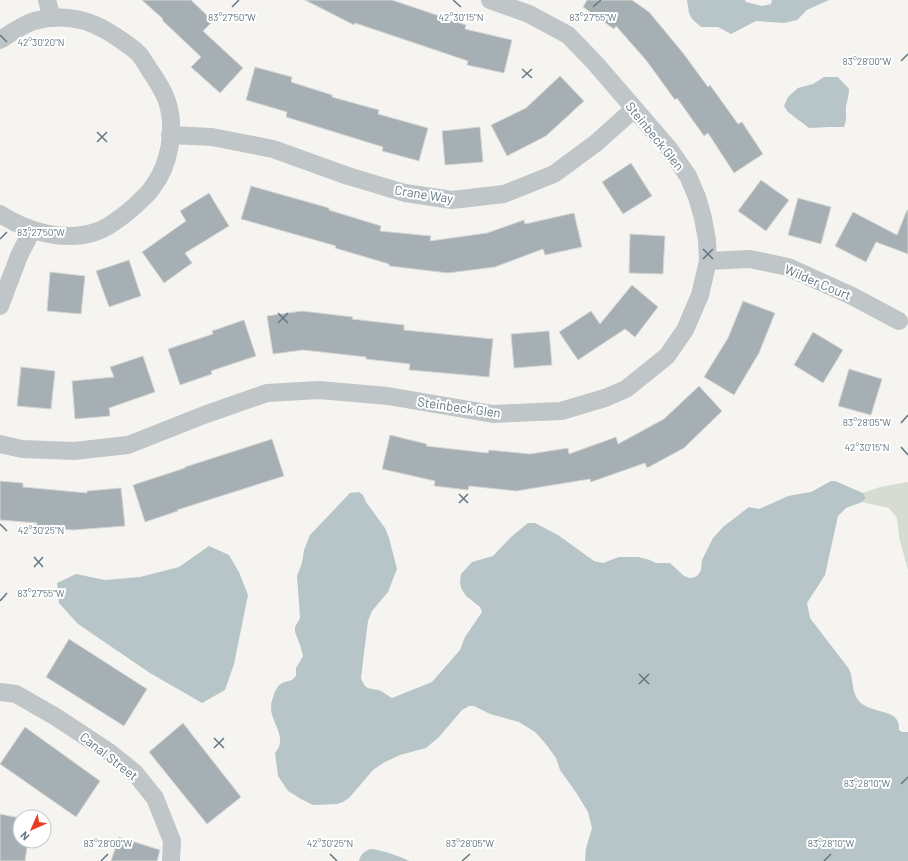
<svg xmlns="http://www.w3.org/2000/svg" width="908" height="861" viewBox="0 0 908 861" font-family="Barlow,sans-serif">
<rect width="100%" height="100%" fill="#f5f4f1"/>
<!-- green -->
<polygon fill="#d6dcd2" points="908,482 908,570 899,537 897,518 889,508 862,502 866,498 863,493 880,487"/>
<!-- water -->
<g fill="#b7c5c8">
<polygon points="687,0 745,0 746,2 762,6 771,4 772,0 829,0 807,10 797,20 784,23 756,21 731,34 718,27 701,27 692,19 689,13"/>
<path d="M824 77H838L849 89C849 95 847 101 846 106 845 115 848 117 844 127H830L809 128 788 112 784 106 788 97 798 88 813 84Z"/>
<path d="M831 481H835L863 493 866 498 862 502 846 508 838 516 825 575 807 603 810 618 849 669C854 679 851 692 859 701 868 712 892 710 897 720 899 723 899 727 899 730L902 732H908V861H585L586 848 592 828 588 812 577 794 560 770 556 758 545 743 535 732 519 722 490 714 474 706H469L462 710 439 737 426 748 400 755 385 762 373 770 349 798 343 802 337 804 313 805 301 799 288 791 278 776 275 753C289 737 270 723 271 706 271 702 273 698 274 694 279 683 281 683 292 680L296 676V668L303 656 300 645 295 632V627L300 618 297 576 302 563 304 550 310 535 350 493 359 492 363 495 366 502 385 528 389 538 397 569 388 592 372 611 368 621 361 678C366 692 370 687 381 691 385 693 388 696 392 698L432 682 460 650 465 637 482 612 480 607 466 596 461 588 460 582 461 574 472 562 493 556 511 537 528 523H535L558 535 594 561 603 563 619 557H638L650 560 656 563H670L684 576 690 578 695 577 698 575 701 570 702 560 713 538 723 527 749 507 759 509 788 496 811 492Z"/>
<polygon points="209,546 229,555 239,572 248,595 234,664 225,690 202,703 150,673 78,624 59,603 57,583 76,574 105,580 140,577 179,567"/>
<path d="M370 849C378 849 403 857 409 861H359C361 853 364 852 370 849Z"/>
</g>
<!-- building -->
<g fill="#a6b0b4" stroke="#d6d6d4">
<polygon points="142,0 191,0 213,21 203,31 243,68 220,93 191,67 201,57 162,20 163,19"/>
<polygon points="305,0 392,0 466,25 465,29 512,40 504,73 467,65 468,61 355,23 354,25"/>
<polygon points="587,0 632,0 649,12 683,53 708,87 710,85 738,124 742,122 763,154 734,173 708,133 704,136 677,98 675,100 646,60 616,26 614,29 583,7"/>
<polygon points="255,67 292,77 291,82 332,95 332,97 379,110 378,114 428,128 419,161 382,151 383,147 286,117 287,112 246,100"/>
<polygon points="560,76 584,101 546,136 507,156 491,125 526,108"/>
<polygon points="480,127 483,162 445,165 442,131"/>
<polygon points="631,163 652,196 623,214 602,182"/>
<polygon points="761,180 789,200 766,231 738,211"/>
<polygon points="251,186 329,208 329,210 381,226 380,231 431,236 430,241 487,233 524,220 525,224 574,213 582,247 545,255 543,249 495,267 448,273 389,266 389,264 335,248 336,246 241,219"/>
<polygon points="209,193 229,226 185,253 192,263 164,283 142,252 186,221 180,211"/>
<polygon points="798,198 831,207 821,244 788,235"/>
<polygon points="907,210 908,210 908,254 876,242 866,262 835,246 853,212 897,235"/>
<polygon points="630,234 665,236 663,274 629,273"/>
<polygon points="129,260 141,296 109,307 96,271"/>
<polygon points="50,272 85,276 81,314 47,311"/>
<polygon points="632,285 658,307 635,337 625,329 578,360 559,332 591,311 600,324"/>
<polygon points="743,301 775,313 759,353 734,395 704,377 728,338"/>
<polygon points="302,311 353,317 352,319 404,325 404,330 493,339 489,377 409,370 410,364 366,359 366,357 303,350 273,354 267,316"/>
<polygon points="244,320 256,356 211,371 212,374 180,385 168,349 213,334 212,331"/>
<polygon points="549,331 552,365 514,368 511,334"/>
<polygon points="813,332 843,350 823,383 794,365"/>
<polygon points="143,356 155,392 109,408 110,416 75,419 72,381 114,377 110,367"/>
<polygon points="21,367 55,371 51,409 17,406"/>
<polygon points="849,369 882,379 871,415 838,406"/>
<polygon points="699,386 722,411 684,448 647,468 645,463 591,482 590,479 516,491 469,486 468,490 434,486 435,481 382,469 390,435 427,444 426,446 488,453 489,450 530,454 568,448 569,454 616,437 618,444 664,419"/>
<polygon points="272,439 284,476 177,510 178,511 145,522 133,485 185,468 185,467"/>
<polygon points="0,481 23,483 23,487 87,493 87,491 121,488 125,526 73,530 36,527 37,523 0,520"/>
<polygon points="69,639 147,689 124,726 46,677"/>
<polygon points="183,723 241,797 207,824 149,752"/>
<polygon points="25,727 100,781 76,817 0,764"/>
<polygon points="0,814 20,818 20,841 28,841 25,861 0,861"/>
<polygon points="119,837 160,850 157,861 111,861"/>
</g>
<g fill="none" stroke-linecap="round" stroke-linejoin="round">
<!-- minor -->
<g stroke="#c0c5c7" stroke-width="18">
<polyline points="47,0 52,18"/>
<path d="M0 40C11 33 22 25 34 21 60 14 85 18 107 31 118 38 130 45 139 54 143 59 146 64 149 69 156 79 163 90 167 101 176 129 170 165 152 188 149 193 144 197 140 201 131 210 110 227 98 231 66 243 28 232 0 214"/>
<polyline points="170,135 212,137 273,149 348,176 405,193 452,200 504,194 554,174 596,143 634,109"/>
<polyline points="708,261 750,259 788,267 852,296 899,321"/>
<polyline points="0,306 19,256 32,230"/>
<polyline points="0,444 22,449 74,451 128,445 204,415 267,393 319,390 388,396 493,414 561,411 605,398 626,389 667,356 685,330 700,295 708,261 707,240 703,218 697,197 688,176 670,150 595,63 568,35 529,14 490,0"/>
<polyline points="0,692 16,694 56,717 109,752 134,772 155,798 172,841 171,861"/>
</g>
</g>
<!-- ticks -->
<path fill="none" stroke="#637782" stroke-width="1.5" d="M453 0 461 7M232 7 239 0M593 7 601 0M0 35 7 42M901 61 908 54M522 69 532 78M522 78 532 69M97 132 107 142M97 142 107 132M0 239 7 232M703 249 713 259M703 259 713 249M278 313 288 323M278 323 288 313M901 423 908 415M901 447 908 455M459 494 468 503M459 503 468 494M0 524 7 531M34 557 43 567M34 567 43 557M0 601 7 593M639 674 649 684M639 684 649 674M214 738 224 748M214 748 224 738M901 784 908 777M330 854 337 861M101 861 108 854M462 861 470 854M824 861 831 854"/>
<g text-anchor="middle" stroke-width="4" stroke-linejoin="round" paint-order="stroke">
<!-- street labels -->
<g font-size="13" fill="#637782" stroke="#fff">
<text transform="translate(655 136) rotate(51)" y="5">Steinbeck Glen</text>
<text transform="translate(424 194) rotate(9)" y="5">Crane Way</text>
<text transform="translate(818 282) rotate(23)" y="5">Wilder Court</text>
<text transform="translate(459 407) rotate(8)" y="5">Steinbeck Glen</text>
<text transform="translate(109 756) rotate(38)" y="5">Canal Street</text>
</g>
</g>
<g font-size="10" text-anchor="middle" fill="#637782" stroke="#fff" stroke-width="4" stroke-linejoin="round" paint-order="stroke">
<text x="232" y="21">83°27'50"W</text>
<text x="461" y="21">42°30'15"N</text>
<text x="593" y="21">83°27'55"W</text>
<text x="41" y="46">42°30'20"N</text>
<text x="867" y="65">83°28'00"W</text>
<text x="41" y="236">83°27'50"W</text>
<text x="867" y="426">83°28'05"W</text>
<text x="867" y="451">42°30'15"N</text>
<text x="41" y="534">42°30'25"N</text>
<text x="41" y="597">83°27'55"W</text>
<text x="867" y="787">83°28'10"W</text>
<text x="108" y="847">83°28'00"W</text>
<text x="470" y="847">83°28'05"W</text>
<text x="330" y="847">42°30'25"N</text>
<text x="831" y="847">83°28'10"W</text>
</g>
<!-- north arrow -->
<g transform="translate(32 829) rotate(225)"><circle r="19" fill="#ffffff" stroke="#c1c9cd"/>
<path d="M0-3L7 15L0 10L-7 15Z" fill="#e63c20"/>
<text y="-6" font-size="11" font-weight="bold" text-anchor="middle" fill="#637782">N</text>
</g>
</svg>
